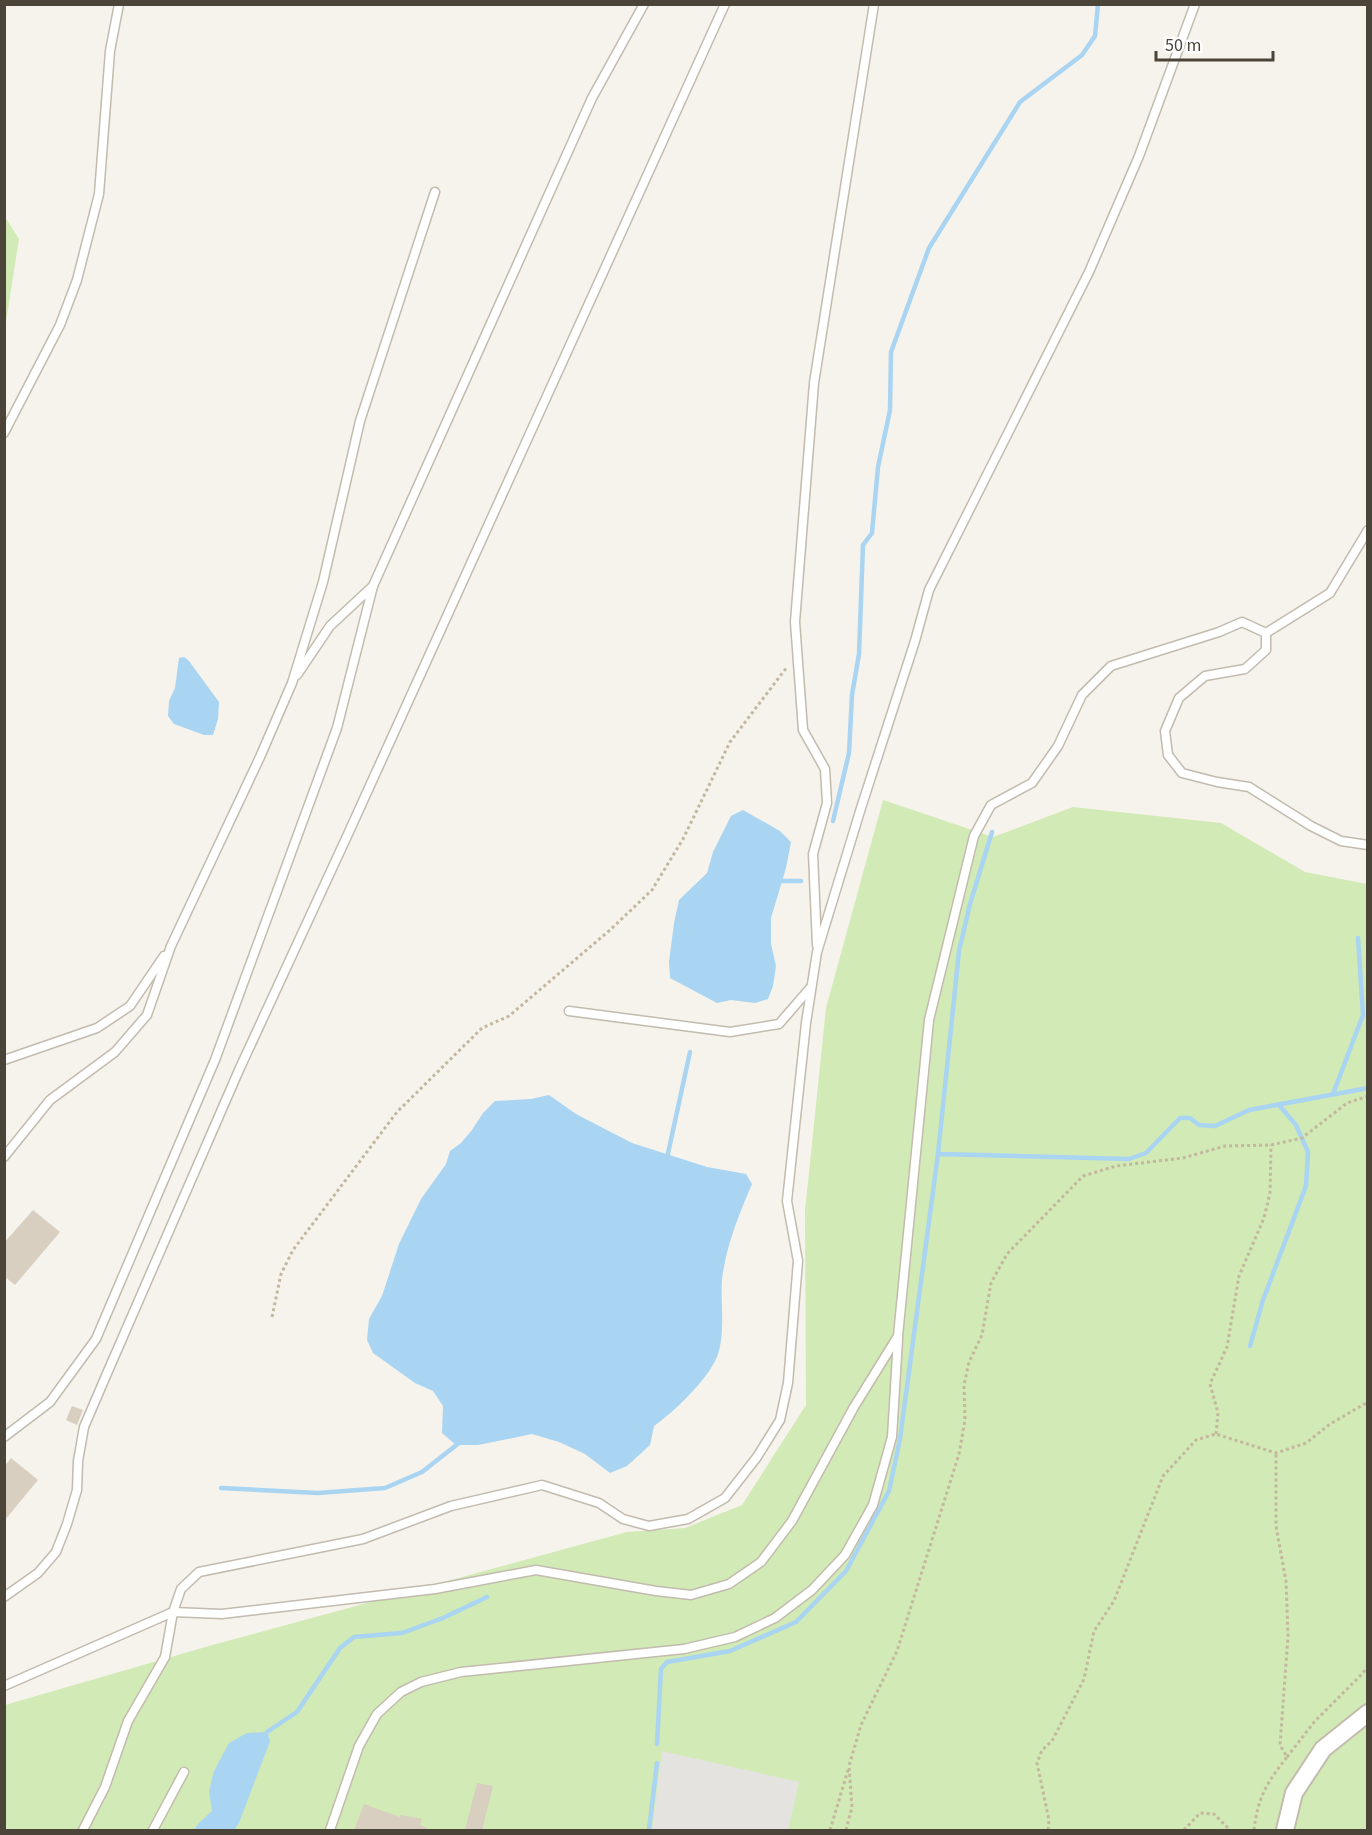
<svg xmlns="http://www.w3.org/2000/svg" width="1372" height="1835" viewBox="0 0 1372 1835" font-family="'Source Sans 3',sans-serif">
<rect width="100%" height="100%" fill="#f6f3ec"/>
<!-- green -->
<g fill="#d2eab5">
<polygon points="5,217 19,239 5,328"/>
<polygon points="883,800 993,837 1073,807 1221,823 1305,872 1367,884 1367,1830 5,1830 5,1705 209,1646 627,1532 685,1528 742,1505 806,1405 805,1211 826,1008"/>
</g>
<!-- parking -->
<polygon fill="#e5e3e0" points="662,1751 799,1782 788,1830 652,1830"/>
<!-- water -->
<g fill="#a9d4f2">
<polygon points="184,657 189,661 219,702 218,719 213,735 204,735 174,724 168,716 169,701 175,688 179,658"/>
<polygon points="743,810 780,831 791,842 786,868 771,918 771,944 776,966 773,986 768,999 755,1003 731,1000 717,1003 670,978 669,962 674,923 679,900 707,873 713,852 731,816"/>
<path d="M549 1095 576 1114 632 1143 707 1167 746 1174 752 1184C740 1212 728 1241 723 1272 720 1289 723 1309 722 1327 722 1336 720 1351 716 1359 706 1381 674 1412 654 1426L650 1445 627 1466 610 1473 585 1454 559 1442 532 1434 478 1445H456L442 1433 443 1406 433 1391 415 1383 373 1353 367 1340 369 1319 382 1296 399 1244 421 1199 446 1164 450 1151 461 1143 472 1130 483 1113 495 1101 531 1099Z"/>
<polygon points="267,1732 270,1741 239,1823 234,1830 194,1830 198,1824 212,1811 209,1791 214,1771 229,1743 247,1733"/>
</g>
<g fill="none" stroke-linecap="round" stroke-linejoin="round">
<!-- stream -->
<g stroke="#a9d4f2" stroke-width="4.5">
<polyline points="833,821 849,753 852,695 859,654 863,545 872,533 878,467 890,410 891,352 929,248 1020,102 1082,55 1095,36 1098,4"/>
<polyline points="780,881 801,881"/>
<polyline points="1333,1094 1363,1015 1358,938"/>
<polyline points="938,1154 959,951 970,904 992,832"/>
<polyline points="667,1158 690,1052"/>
<polyline points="1250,1346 1263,1300 1306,1186 1308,1152 1296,1125 1279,1105"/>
<polyline points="221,1488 318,1493 385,1488 422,1472 459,1443"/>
<polyline points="265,1737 267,1732 297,1712 340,1648 354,1637 402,1633 443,1618 487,1597"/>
<polyline points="657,1744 661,1669 667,1662 730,1651 796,1622 846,1571 889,1491 900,1439 938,1154 1129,1159 1146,1153 1180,1118 1190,1118 1199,1125 1215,1126 1249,1110 1368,1088"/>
<polyline points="649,1830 657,1763"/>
</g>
</g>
<!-- building -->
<g fill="#d8cfc1">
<polygon points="33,1210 60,1232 15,1285 4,1276 4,1243"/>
<polygon points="72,1406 83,1410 77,1425 66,1420"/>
<polygon points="11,1458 38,1480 4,1521 4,1467"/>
<polygon points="477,1783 493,1786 482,1830 465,1830"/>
<polygon points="364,1804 400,1817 400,1815 422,1819 420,1825 431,1830 354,1830"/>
</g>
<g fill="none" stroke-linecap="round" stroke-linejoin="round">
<!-- service casing -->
<g stroke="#c2bbae" stroke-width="11">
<g id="service">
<polyline points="4,433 60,325 77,280 99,194 110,51 119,4"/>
<polyline points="1266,633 1330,593 1368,530"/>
<polyline points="297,675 330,626 373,586 592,98 644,4"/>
<polyline points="817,945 813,854 827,803 825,769 803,730 795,622 814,383 874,4"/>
<polyline points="569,1011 730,1032 779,1024 811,987"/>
<polyline points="4,1060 97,1028 130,1006 164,956"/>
<polyline points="4,1157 50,1100 115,1052 147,1015 171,946 260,757 292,683 323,582 360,421 435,192"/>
<polyline points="4,1437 50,1402 96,1339 215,1060 337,728 373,586"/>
<polyline points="4,1597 38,1573 56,1552 67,1524 77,1490 78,1461 84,1427 105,1378 239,1070 348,834 725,4"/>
<polyline points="4,1686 173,1612 222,1614 435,1589 536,1570 656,1591 691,1595 729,1584 761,1562 792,1521 854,1407 898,1336 929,1020 974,836 991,805 1032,783 1058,746 1082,695 1111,666 1219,632 1242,622 1266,633 1266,650 1245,669 1205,676 1179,698 1165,731 1168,755 1182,773 1217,782 1249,787 1311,826 1341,841 1368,845"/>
<polyline points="83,1830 105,1787 128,1721 165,1657 173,1612 181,1589 199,1572 363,1539 451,1506 542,1485 599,1503 623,1519 649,1526 688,1519 725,1498 757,1457 780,1420 788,1383 798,1261 787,1201 806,1023 817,952 861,808 915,641 929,590 1089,272 1139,156 1195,4"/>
<polyline points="153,1830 184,1772"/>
<polyline points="330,1830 359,1746 377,1714 401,1692 421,1682 461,1672 684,1649 735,1637 775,1618 812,1590 845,1555 873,1505 892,1437 898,1339"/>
</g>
</g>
<!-- minor casing -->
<g stroke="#c2bbae" stroke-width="20">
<polyline id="minor" points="1285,1830 1294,1793 1323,1749 1368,1713"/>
</g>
<!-- path -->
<g stroke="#c4b79f" stroke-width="3" stroke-dasharray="3 3" stroke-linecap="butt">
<polyline points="272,1317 281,1274 293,1250 397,1112 482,1028 509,1016 610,930 652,890 683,839 730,742 787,667"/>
<polyline points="1216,1434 1218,1413 1210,1384 1227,1347 1239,1276 1264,1218 1270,1193 1271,1145"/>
<polyline points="1287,1757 1315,1721 1363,1673 1368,1665"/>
<polyline points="830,1830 848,1770"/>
<polyline points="846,1830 852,1807 849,1766 861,1725 897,1651 959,1454 965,1420 964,1385 969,1362 982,1335 991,1283 1007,1254 1083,1176 1116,1166 1183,1158 1225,1146 1271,1145 1302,1138 1347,1103 1368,1096"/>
<polyline points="1048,1830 1049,1820 1037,1763 1042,1750 1052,1741 1084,1679 1094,1631 1114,1601 1163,1476 1196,1440 1216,1434 1276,1453 1306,1443 1330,1424 1368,1402"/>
<polyline points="1184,1830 1200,1813 1214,1814 1230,1830"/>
<path d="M1254 1830C1258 1796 1267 1783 1287 1757L1280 1745 1288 1636 1286 1581 1276 1526V1453"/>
</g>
<!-- service -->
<use href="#service" stroke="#fff" stroke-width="8"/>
<!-- minor -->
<use href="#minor" stroke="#fff" stroke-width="16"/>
</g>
<!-- border -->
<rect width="1372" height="1835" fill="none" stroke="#4b4439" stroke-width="12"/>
<!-- scale -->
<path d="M1156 51v9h117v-9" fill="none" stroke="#4b4439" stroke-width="3"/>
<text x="1165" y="51" font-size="18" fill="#4b4439" stroke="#ffffff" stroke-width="4.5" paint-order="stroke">50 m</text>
</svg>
